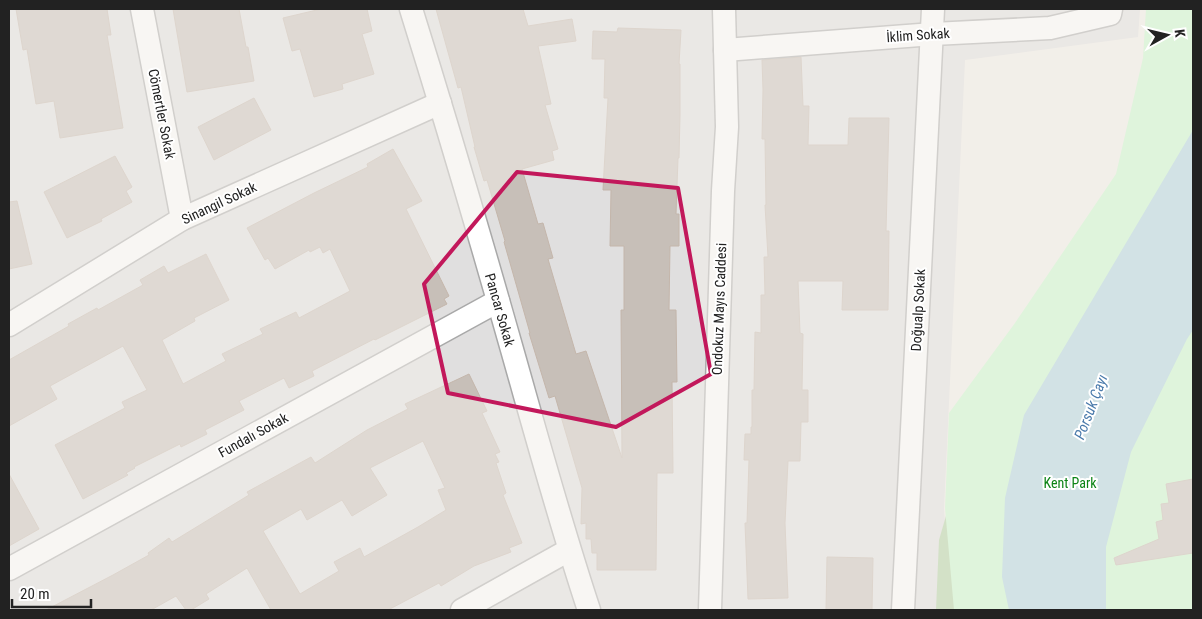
<svg xmlns="http://www.w3.org/2000/svg" width="1202" height="619" viewBox="0 0 1202 619" font-family="'Roboto Condensed',sans-serif">
<rect width="100%" height="100%" fill="#f2efe9"/>
<!-- residential -->
<polygon fill="#e0dfdf" points="9,9 1140,9 1138,37 965,60 944,509 952,610 9,610"/>
<!-- forest -->
<polygon fill="#add19e" points="948,509 984,610 936,610 939,540"/>
<!-- park -->
<polygon fill="#c8facc" points="1146,9 1193,9 1193,610 954,610 945,508 949,413 1015,323 1116,174 1143,58"/>
<!-- water -->
<polygon fill="#aad3df" points="1193,130 1193,330 1187,339 1131,452 1106,547 1106,610 1009,610 1002,577 1005,498 1024,415"/>
<!-- building -->
<g fill="#c7bfb8" stroke="#c4b6ab" fill-rule="evenodd">
<polygon points="16,9 107,9 111,35 107,35 123,128 60,138 54,101 36,104 27,49 23,50"/>
<polygon points="173,9 239,9 246,47 248,47 254,81 187,92"/>
<polygon points="321,9 367,9 372,31 362,34 374,74 342,84 343,89 314,97 300,49 292,51 283,18"/>
<polygon points="436,9 523,9 528,26 572,19 576,41 538,46 551,104 545,105 558,149 552,151 554,160 522,169 538,224 543,223 553,258 548,259 576,354 586,351 622,458 621,310 624,310 624,246 610,246 611,190 603,190 608,98 604,98 605,59 592,59 593,31 617,32 618,28 681,30 679,64 680,64 680,114 679,158 678,158 676,214 679,214 679,246 670,246 669,310 676,310 677,382 672,382 673,473 657,473 656,570 597,570 597,553 592,553 591,539 586,539 586,523 581,524 582,488 555,396 549,398 529,333 530,333 504,242 505,241 487,180 484,181 474,147 475,147 461,87 458,88"/>
<polygon points="801,57 803,106 809,106 808,145 848,145 849,118 889,118 886,231 889,231 888,310 842,310 843,281 798,281 800,333 803,334 802,390 808,390 808,422 801,422 800,461 788,461 785,523 788,598 748,599 745,523 747,523 749,460 744,460 745,434 751,434 751,427 752,427 752,390 754,390 755,332 761,333 761,295 765,295 764,257 768,257 765,205 766,205 765,139 762,139 763,90 762,60"/>
<polygon points="254,98 271,130 214,160 198,127"/>
<polygon points="393,149 422,201 406,209 449,296 444,299 447,304 375,340 374,339 312,371 314,376 289,388 284,378 239,401 244,410 205,430 207,434 181,447 180,444 134,467 135,468 126,473 128,475 83,499 55,445 125,408 122,402 147,390 123,346 50,386 57,399 9,426 9,360 69,326 68,324 97,308 98,310 143,285 140,280 164,266 168,273 206,254 229,300 194,318 195,321 162,340 183,384 226,361 222,354 263,334 260,329 296,312 299,318 350,291 330,249 323,253 320,247 310,252 309,250 275,269 268,258 265,260 247,228 314,193 368,167 367,164"/>
<polygon points="115,156 132,187 126,191 132,202 101,219 102,221 67,238 44,192"/>
<polygon points="17,201 32,264 9,269 9,202"/>
<path d="M469 374 487 411 482 413 500 452 495 454 499 462 496 463 506 493 503 495 522 543 509 548 511 552 474 566 441 586 439 583 388 610H271L247 568 206 594 209 599 191 610H186L176 596 151 610H46L113 575 149 555 148 553 169 538 172 542 249 495 247 492 311 457 315 463 367 430 408 409 405 404ZM423 441 445 488 438 490 446 510 418 527 364 557 360 548 334 562 339 571 300 594 263 531 301 509 307 520 342 500 352 516 387 495 370 468Z"/>
<polygon points="9,474 39,529 9,546"/>
<polygon points="1193,479 1193,553 1116,565 1114,558 1159,539 1156,522 1163,520 1161,504 1169,503 1166,484"/>
<polygon points="827,557 873,558 872,610 826,610"/>
</g>
<g fill="none" stroke-linecap="round" stroke-linejoin="round">
<!-- minor casing -->
<g stroke="#a9a9a9" stroke-width="25">
<g id="minor">
<polyline points="142,9 182,219"/>
<path d="M411 9C446 121 479 233 511 346 536 434 560 523 589 610"/>
<polyline points="725,50 933,34 1050,28 1110,14 1111,9"/>
<polyline points="9,325 182,219 440,103"/>
<polyline points="9,569 498,301"/>
<polyline points="462,610 569,550"/>
<polyline points="710,610 723,191 727,127 724,9"/>
<polyline points="903,610 933,9"/>
</g>
</g>
<!-- minor -->
<use href="#minor" stroke="#fff" stroke-width="22"/>
</g>
<!-- marked area -->
<path d="M0 0H1202V619H0ZM517 172 678 188 711 374 616 427 448 393 424 284Z" fill="#f2efe9" fill-opacity=".55" fill-rule="evenodd"/>
<path fill="none" stroke="#c2185b" stroke-width="4" stroke-linejoin="round" d="M517 172 678 188 711 374 616 427 448 393 424 284Z"/>
<g text-anchor="middle" stroke-width="4" stroke-linejoin="round" paint-order="stroke">
<!-- street labels -->
<g font-size="14" fill="#222" stroke="#fff">
<text transform="translate(918 35) rotate(-4)" y="5">İklim Sokak</text>
<text transform="translate(162 114) rotate(79)" y="5">Cömertler Sokak</text>
<text transform="translate(219 203) rotate(-25)" y="5">Sinangil Sokak</text>
<text transform="translate(719 309) rotate(-88)" y="5">Ondokuz Mayıs Caddesi</text>
<text transform="translate(500 310) rotate(74)" y="5">Pancar Sokak</text>
<text transform="translate(918 310) rotate(-87)" y="5">Doğualp Sokak</text>
<text transform="translate(253 435) rotate(-29)" y="5">Fundalı Sokak</text>
</g>
<!-- park labels -->
<g font-size="14" fill="#0c8416" stroke="#fff">
<text x="1070" y="488">Kent Park</text>
</g>
<!-- water labels -->
<g font-size="15" font-style="italic" fill="#4a7aab" stroke="#fff">
<text transform="translate(1091 407) rotate(-69)" y="5">Porsuk Çayı</text>
</g>
</g>
<!-- border -->
<rect width="1202" height="619" fill="none" stroke="#222222" stroke-width="20"/>
<!-- north arrow -->
<g transform="translate(1167 35) rotate(82)" stroke="#ffffff" stroke-width="4" paint-order="stroke">
<path d="M0-4L9 19L0 12L-9 19Z" fill="#222222"/>
<text y="-8" font-size="14" font-weight="bold" text-anchor="middle" fill="#222222">K</text>
</g>
<!-- scale -->
<path d="M12 599v8h79v-8" fill="none" stroke="#222222" stroke-width="2.5"/>
<text x="20" y="599" font-size="15" fill="#222222" stroke="#ffffff" stroke-width="4" paint-order="stroke">20 m</text>
</svg>
